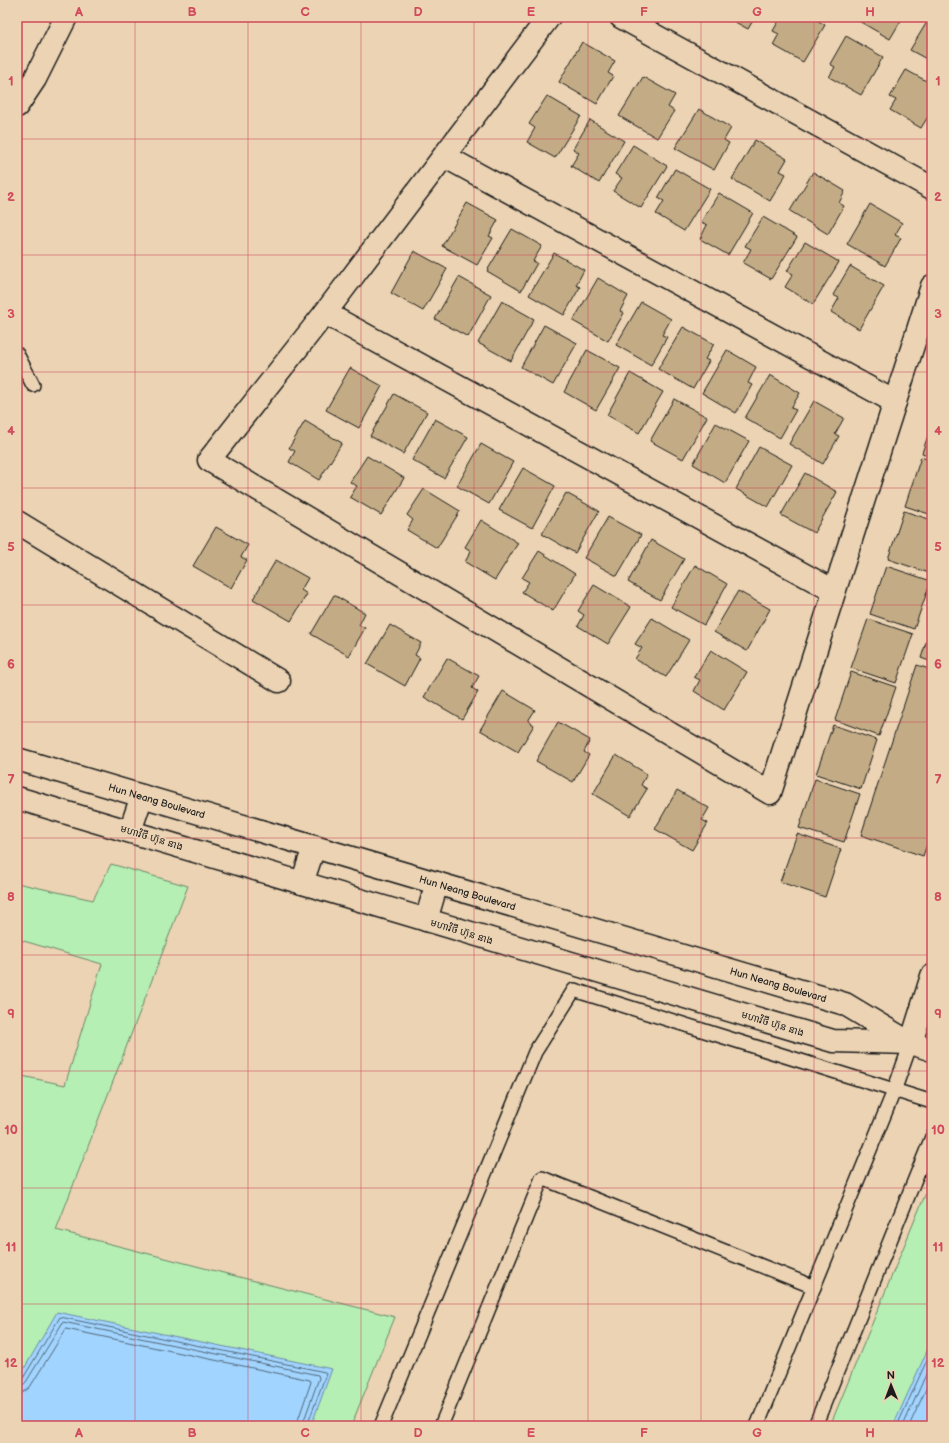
<svg xmlns="http://www.w3.org/2000/svg" width="949" height="1443" viewBox="0 0 949 1443" font-family="'Balsamiq Sans','Noto Sans Khmer',sans-serif">
<rect width="100%" height="100%" fill="#ebd3b3"/>
<filter id="ink" filterUnits="userSpaceOnUse"><feTurbulence type="fractalNoise" baseFrequency=".025" numOctaves="2"/><feDisplacementMap in="SourceGraphic" scale="8" xChannelSelector="R" yChannelSelector="G"/><feConvolveMatrix kernelMatrix="1 2 1 2 8 2 1 2 1" color-interpolation-filters="sRGB"/></filter>
<g filter="url(#ink)">
<!-- green -->
<g fill="#b5efb3" stroke="#688668">
<polygon points="111,864 188,886 56,1230 395,1317 351,1426 17,1426 17,1075 65,1085 102,964 17,939 17,883 93,900"/>
<polygon points="932,1178 932,1426 830,1426"/>
</g>
<!-- water -->
<g fill="#a1d4ff" stroke="#6c8aa4">
<polygon points="57,1312 332,1369 311,1426 17,1426 17,1381"/>
<polygon points="932,1340 932,1426 893,1426"/>
</g>
<g fill="none" stroke-linecap="round" stroke-linejoin="round">
<!-- shore -->
<g stroke="#516677" stroke-width="1">
<polyline points="17,1382 22,1380 60,1317 325,1372 326,1374 307,1426"/>
<polyline points="17,1387 22,1386 26,1382 63,1322 318,1375 319,1378 302,1426"/>
<polyline points="17,1393 24,1392 30,1387 66,1329 310,1380 311,1382 296,1426"/>
<polyline points="897,1426 932,1349"/>
<polyline points="903,1426 932,1361"/>
<polyline points="909,1426 932,1376"/>
</g>
</g>
<!-- building -->
<g fill="#c3ac85" stroke="#1c1c1c">
<polygon points="726,17 755,17 748,29"/>
<polygon points="781,17 812,17 825,25 803,62 773,45 779,34 773,31"/>
<polygon points="852,17 903,17 890,39"/>
<polygon points="930,17 932,17 932,62 910,50"/>
<polygon points="846,36 883,57 861,95 829,77 835,67 830,64"/>
<polygon points="582,42 615,61 608,73 613,76 597,104 559,82"/>
<polygon points="906,70 932,84 932,110 921,128 890,110 896,100 890,97"/>
<polygon points="643,77 675,95 668,107 674,111 657,138 619,116"/>
<polygon points="547,96 581,116 555,158 527,142 535,128 529,124"/>
<polygon points="699,109 731,128 724,140 729,143 714,170 675,148"/>
<polygon points="590,120 624,141 599,183 571,166 579,153 573,149"/>
<polygon points="755,140 787,159 780,171 786,174 770,201 732,179"/>
<polygon points="633,145 667,166 641,208 613,191 622,178 615,174"/>
<polygon points="675,169 710,189 684,231 656,214 664,201 658,198"/>
<polygon points="813,172 845,191 839,203 844,206 828,234 790,211"/>
<polygon points="719,193 753,213 728,255 700,239 707,225 701,222"/>
<polygon points="467,203 498,220 489,236 493,238 477,265 442,246"/>
<polygon points="870,204 902,223 895,235 901,238 885,266 847,244"/>
<polygon points="763,217 797,237 771,279 743,263 751,249 745,246"/>
<polygon points="512,229 542,246 533,261 537,263 521,291 487,271"/>
<polygon points="805,242 839,262 813,304 785,287 793,274 787,271"/>
<polygon points="414,251 447,269 423,311 391,293"/>
<polygon points="554,253 584,270 576,285 580,287 564,315 529,295"/>
<polygon points="850,266 884,286 859,329 831,312 839,298 833,295"/>
<polygon points="459,277 491,295 468,337 435,319"/>
<polygon points="598,278 628,296 620,311 624,313 608,341 573,321"/>
<polygon points="502,301 534,319 511,361 478,343"/>
<polygon points="641,302 671,319 662,335 667,337 651,365 616,345"/>
<polygon points="544,325 577,343 553,385 521,367"/>
<polygon points="683,327 714,344 705,359 709,361 693,389 658,369"/>
<polygon points="587,350 620,368 596,410 564,392"/>
<polygon points="727,350 756,367 748,383 752,385 736,413 702,393"/>
<polygon points="350,368 382,386 359,428 326,410"/>
<polygon points="630,373 663,392 639,433 607,415"/>
<polygon points="770,375 800,393 791,408 796,410 780,438 745,418"/>
<polygon points="394,394 427,412 403,454 370,436"/>
<polygon points="674,399 707,417 683,459 650,441"/>
<polygon points="814,401 844,418 835,434 839,436 823,464 789,444"/>
<polygon points="435,419 468,437 444,478 412,460"/>
<polygon points="305,421 342,443 319,480 289,462 295,451 289,448"/>
<polygon points="716,423 749,441 725,483 693,464"/>
<polygon points="932,424 932,457 922,453"/>
<polygon points="481,444 513,462 489,504 457,486"/>
<polygon points="759,447 792,465 768,507 736,489"/>
<polygon points="367,456 404,478 381,515 350,497 357,486 350,482"/>
<polygon points="921,457 932,461 932,515 905,506"/>
<polygon points="523,468 555,486 532,528 499,510"/>
<polygon points="805,473 837,492 814,533 781,515"/>
<polygon points="424,489 460,511 437,548 407,530 413,520 407,515"/>
<polygon points="566,493 599,511 575,553 542,534"/>
<polygon points="904,511 932,520 932,574 888,559"/>
<polygon points="608,517 641,535 617,576 584,558"/>
<polygon points="481,520 518,543 495,580 465,562 471,551 465,547"/>
<polygon points="216,527 248,545 241,557 247,560 231,588 193,566"/>
<polygon points="651,540 684,559 660,600 628,582"/>
<polygon points="539,551 575,574 553,611 522,592 529,582 522,578"/>
<polygon points="276,560 308,578 301,590 307,594 291,621 253,599"/>
<polygon points="695,565 727,584 704,625 671,607"/>
<polygon points="886,566 931,581 914,629 870,614"/>
<polygon points="594,585 631,607 608,644 578,626 584,615 578,611"/>
<polygon points="738,591 770,609 747,651 714,632"/>
<polygon points="334,595 365,613 359,625 365,628 349,656 311,634"/>
<polygon points="652,618 689,640 666,677 635,659 642,648 635,644"/>
<polygon points="868,619 913,634 896,683 851,668"/>
<polygon points="932,624 932,662 921,658"/>
<polygon points="390,625 421,643 415,655 420,658 405,686 367,664"/>
<polygon points="711,650 747,672 724,710 694,691 700,680 694,677"/>
<polygon points="447,658 479,676 472,688 478,692 462,719 424,697"/>
<polygon points="917,665 932,670 932,830 923,856 861,835"/>
<polygon points="851,672 896,687 879,736 835,720"/>
<polygon points="503,691 535,710 528,721 534,725 518,752 480,730"/>
<polygon points="558,722 590,740 584,752 589,755 573,782 536,761"/>
<polygon points="833,725 877,740 861,789 816,774"/>
<polygon points="616,755 647,774 641,785 647,789 630,816 593,794"/>
<polygon points="815,779 860,794 844,842 799,828"/>
<polygon points="677,790 709,808 702,820 708,823 692,850 655,829"/>
<polygon points="797,834 841,849 825,897 780,882"/>
</g>
<g fill="none" stroke-linecap="round" stroke-linejoin="round">
<!-- service casing -->
<g stroke="#1c1c1c" stroke-width="16">
<g id="service">
<polyline points="17,354 33,385"/>
<polyline points="381,1426 535,1052 574,990 932,1102"/>
<polyline points="441,1426 542,1178 814,1287"/>
<polyline points="757,1426 894,1091 911,1043"/>
<polyline points="815,1426 932,1137"/>
</g>
</g>
<!-- minor casing -->
<g stroke="#1c1c1c" stroke-width="25">
<g id="minor">
<polyline points="549,17 325,313 209,460 770,793 932,286"/>
<polyline points="621,17 932,188"/>
<polyline points="17,106 35,79 66,17"/>
<polyline points="444,156 895,402"/>
<polyline points="325,313 834,591"/>
<polyline points="17,522 279,681"/>
</g>
</g>
<!-- tertiary casing -->
<g stroke="#1c1c1c" stroke-width="25">
<polyline id="tertiary" points="911,1043 932,976"/>
</g>
<!-- secondary casing -->
<g stroke="#1c1c1c" stroke-width="25">
<g id="secondary">
<path id="s1" d="M17 759 845 1004 910 1043"/>
<polyline points="17,798 833,1041 911,1043 932,1050"/>
<polyline points="130,831 142,796"/>
<polyline points="302,883 314,847"/>
<polyline points="426,920 437,883"/>
</g>
</g>
<!-- service -->
<use href="#service" stroke="#ebd3b3" stroke-width="13"/>
<!-- minor -->
<use href="#minor" stroke="#ebd3b3" stroke-width="22"/>
<!-- tertiary -->
<use href="#tertiary" stroke="#ebd3b3" stroke-width="22"/>
<!-- secondary -->
<use href="#secondary" stroke="#ebd3b3" stroke-width="22"/>
</g>
</g>
<!-- grid -->
<path fill="none" stroke="#d1495b" stroke-width="1" stroke-opacity="0.55" d="M135 17V1426M248 17V1426M361 17V1426M474 17V1426M588 17V1426M701 17V1426M814 17V1426M17 139H932M17 255H932M17 372H932M17 488H932M17 605H932M17 722H932M17 838H932M17 955H932M17 1071H932M17 1188H932M17 1304H932"/>
<g text-anchor="middle" stroke-width="3.5" stroke-linejoin="round" paint-order="stroke">
<!-- street labels -->
<g font-size="10" fill="#1c1c1c" stroke="#ebd3b3">
<text dy="4" stroke="none"><textPath href="#s1" startOffset="146">Hun Neang Boulevard</textPath></text>
<text transform="translate(152 837) rotate(17)" y="4">មហាវិថី ហ៊ុន នាង</text>
<text dy="4" stroke="none"><textPath href="#s1" startOffset="470">Hun Neang Boulevard</textPath></text>
<text transform="translate(462 931) rotate(17)" y="4">មហាវិថី ហ៊ុន នាង</text>
<text dy="4" stroke="none"><textPath href="#s1" startOffset="794">Hun Neang Boulevard</textPath></text>
<text transform="translate(773 1023) rotate(17)" y="4">មហាវិថី ហ៊ុន នាង</text>
</g>
</g>
<!-- margin -->
<rect width="949" height="1443" fill="none" stroke="#ebd3b3" stroke-width="44"/>
<!-- north arrow -->
<g transform="translate(891 1385) rotate(359)" stroke="#ebd3b3" stroke-width="3" paint-order="stroke">
<path d="M0-3L7 15L0 10L-7 15Z" fill="#1c1c1c"/>
<text y="-6" font-size="11" font-weight="bold" text-anchor="middle" fill="#1c1c1c">N</text>
</g>
<rect x="22" y="22" width="905" height="1399" fill="none" stroke="#d1495b" stroke-width="1.5"/>
<g font-size="13" text-anchor="middle" font-weight="bold" fill="#d1495b">
<text x="79" y="16">A</text>
<text x="192" y="16">B</text>
<text x="305" y="16">C</text>
<text x="418" y="16">D</text>
<text x="531" y="16">E</text>
<text x="644" y="16">F</text>
<text x="757" y="16">G</text>
<text x="870" y="16">H</text>
<text x="11" y="85">1</text>
<text x="938" y="85">1</text>
<text x="11" y="201">2</text>
<text x="938" y="201">2</text>
<text x="11" y="318">3</text>
<text x="938" y="318">3</text>
<text x="11" y="435">4</text>
<text x="938" y="435">4</text>
<text x="11" y="551">5</text>
<text x="938" y="551">5</text>
<text x="11" y="668">6</text>
<text x="938" y="668">6</text>
<text x="11" y="784">7</text>
<text x="938" y="784">7</text>
<text x="11" y="901">8</text>
<text x="938" y="901">8</text>
<text x="11" y="1018">9</text>
<text x="938" y="1018">9</text>
<text x="11" y="1134">10</text>
<text x="938" y="1134">10</text>
<text x="11" y="1251">11</text>
<text x="938" y="1251">11</text>
<text x="11" y="1367">12</text>
<text x="938" y="1367">12</text>
<text x="79" y="1437">A</text>
<text x="192" y="1437">B</text>
<text x="305" y="1437">C</text>
<text x="418" y="1437">D</text>
<text x="531" y="1437">E</text>
<text x="644" y="1437">F</text>
<text x="757" y="1437">G</text>
<text x="870" y="1437">H</text>
</g>
</svg>
